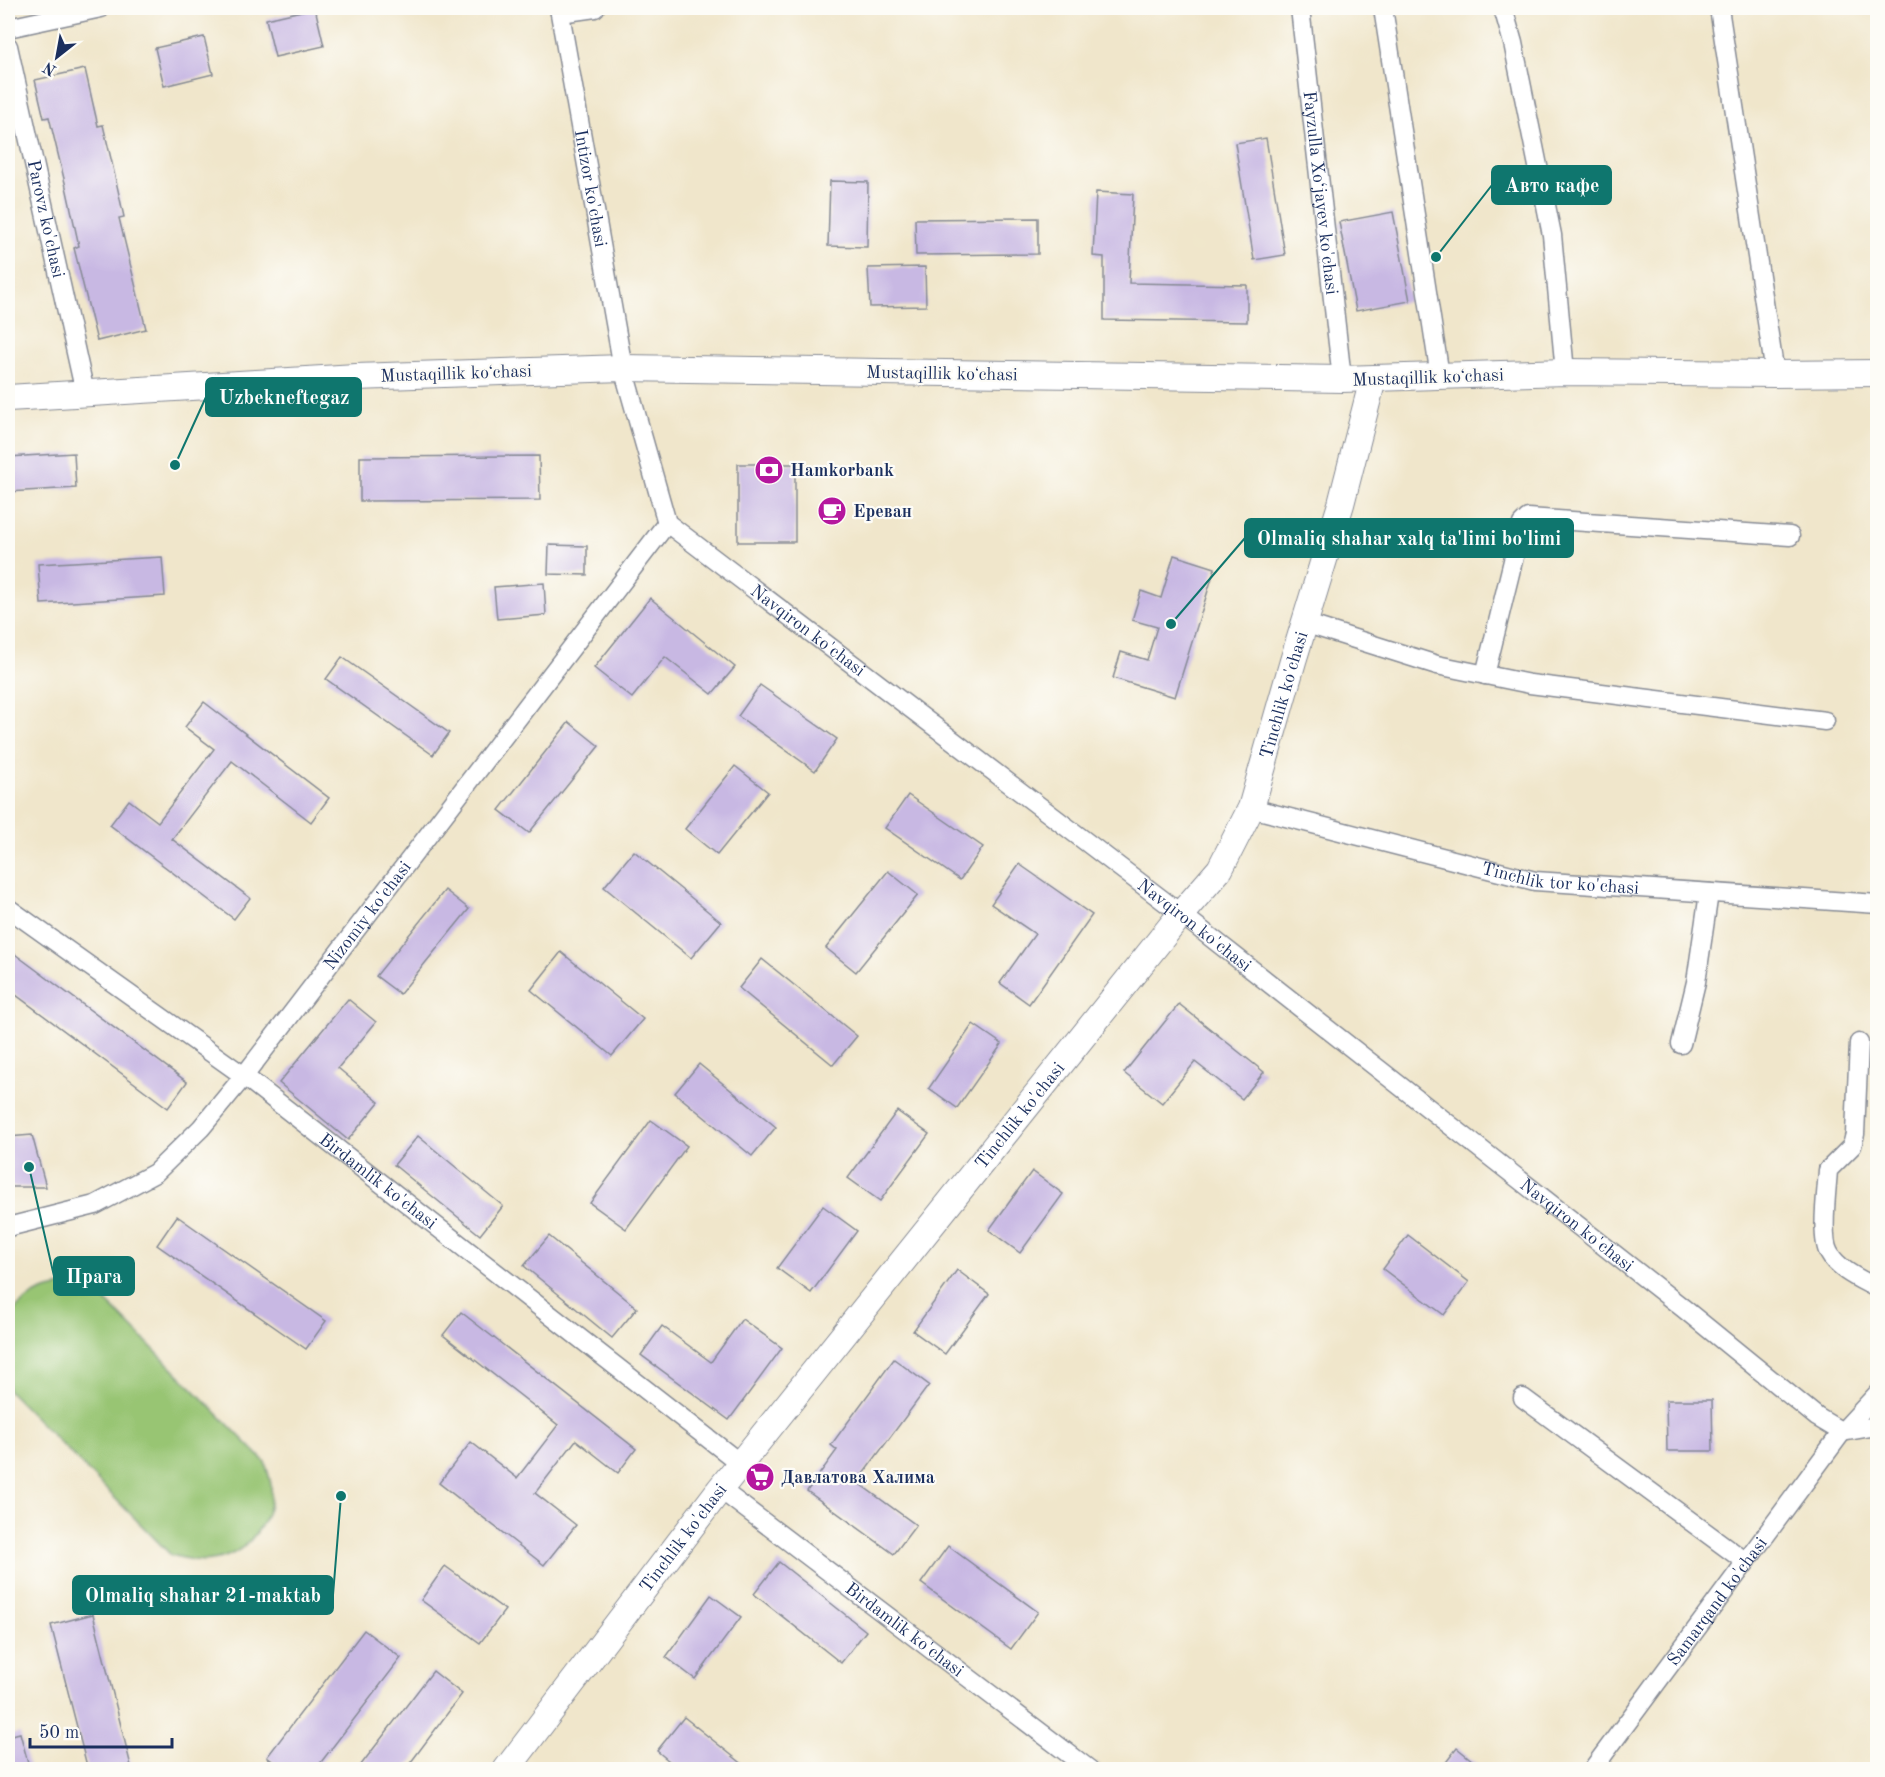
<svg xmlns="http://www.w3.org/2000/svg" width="1885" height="1777" viewBox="0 0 1885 1777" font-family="'Old Standard TT',serif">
<rect width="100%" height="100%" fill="#fdfcf7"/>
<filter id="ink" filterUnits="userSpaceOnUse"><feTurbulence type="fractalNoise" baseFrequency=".0167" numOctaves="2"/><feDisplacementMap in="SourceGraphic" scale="12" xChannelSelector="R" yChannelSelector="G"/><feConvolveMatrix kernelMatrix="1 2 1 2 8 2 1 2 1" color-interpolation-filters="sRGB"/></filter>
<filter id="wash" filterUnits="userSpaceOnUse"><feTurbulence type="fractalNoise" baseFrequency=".008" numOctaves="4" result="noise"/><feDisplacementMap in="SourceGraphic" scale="24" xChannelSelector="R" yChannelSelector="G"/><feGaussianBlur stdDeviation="1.35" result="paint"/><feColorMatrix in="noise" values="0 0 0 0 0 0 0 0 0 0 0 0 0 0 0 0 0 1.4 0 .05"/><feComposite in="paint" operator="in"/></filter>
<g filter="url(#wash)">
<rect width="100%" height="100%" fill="#f0e6cb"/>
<!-- green -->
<path fill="#98c573" stroke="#5a7a68" stroke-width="1.5" d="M72 1285 95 1290 265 1462C267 1469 270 1478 271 1485 274 1517 249 1553 217 1559 201 1563 186 1559 171 1555L8 1390V1318L9 1315C30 1294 42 1288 72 1285Z"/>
<g id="blocks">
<!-- building -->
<g fill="#c8b8e3">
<polygon points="315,8 324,46 275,57 266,19"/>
<polygon points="204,37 213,74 164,86 155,48"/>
<polygon points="85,69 98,126 103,125 112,163 124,217 119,218 146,329 97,341 74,248 79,246 67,191 49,117 44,118 35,80"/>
<polygon points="1266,138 1285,255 1254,260 1235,143"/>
<polygon points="830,181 868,182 867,247 828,246"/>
<polygon points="1096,192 1133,194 1129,283 1247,285 1247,322 1104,320 1104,257 1093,256"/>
<polygon points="1393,212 1410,301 1356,311 1339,222"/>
<polygon points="1038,218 1038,254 916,255 915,219"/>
<polygon points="925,267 926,306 870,307 868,268"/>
<polygon points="74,453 76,488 8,492 8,457"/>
<polygon points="539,456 540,500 360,501 360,457"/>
<rect x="738" y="464" width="57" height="78"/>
<polygon points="549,545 587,546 587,575 548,574"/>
<polygon points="1174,555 1215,568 1175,697 1113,678 1121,652 1147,660 1157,627 1132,620 1141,591 1161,598"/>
<polygon points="162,557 165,596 41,604 38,564"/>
<polygon points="544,583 546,615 497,619 494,587"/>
<polygon points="650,598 735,667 712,694 665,657 632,698 594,668"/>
<polygon points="342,657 449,733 433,755 326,679"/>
<polygon points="760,685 837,739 815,771 738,716"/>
<polygon points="204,702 329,798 311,822 232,761 172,839 250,898 234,919 110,825 129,800 158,822 214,749 185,727"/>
<polygon points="569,722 599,746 529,833 499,810"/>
<polygon points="735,766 768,792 717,855 685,829"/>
<polygon points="908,795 983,847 960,880 885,828"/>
<polygon points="634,851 721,922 691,958 604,887"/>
<polygon points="1019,864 1092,915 1029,1004 1000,983 1035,934 991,904"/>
<polygon points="888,871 918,895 856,972 826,948"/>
<polygon points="445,890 469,909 400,994 376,976"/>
<polygon points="8,949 187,1082 168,1108 8,989"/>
<polygon points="561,952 643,1019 612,1056 531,990"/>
<polygon points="762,959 857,1036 833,1065 739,988"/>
<polygon points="348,999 376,1022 338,1068 379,1102 348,1140 279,1083"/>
<polygon points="1179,1004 1264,1072 1242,1099 1195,1062 1162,1103 1124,1073"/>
<polygon points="973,1024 1002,1044 957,1108 929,1088"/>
<polygon points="699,1064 776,1127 752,1156 675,1093"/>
<polygon points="897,1111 929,1134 880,1201 848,1178"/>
<polygon points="651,1120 687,1146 626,1229 590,1203"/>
<polygon points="32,1135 46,1187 8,1187 8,1137"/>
<polygon points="418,1136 503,1206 480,1235 394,1165"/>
<polygon points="1032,1171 1063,1194 1020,1253 989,1230"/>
<polygon points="823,1206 857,1231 811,1293 777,1268"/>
<polygon points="177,1216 326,1321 306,1349 157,1245"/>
<polygon points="1408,1235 1469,1282 1444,1315 1383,1269"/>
<polygon points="549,1236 637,1308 612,1338 524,1266"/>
<polygon points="957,1270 989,1294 945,1354 913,1331"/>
<polygon points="461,1312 636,1449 618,1473 576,1440 535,1493 576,1525 544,1565 439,1483 471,1442 517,1478 558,1425 443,1335"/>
<polygon points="742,1319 782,1348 729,1420 641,1355 662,1326 711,1362"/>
<polygon points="894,1359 929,1385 857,1482 916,1525 894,1554 807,1491 837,1450 831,1445"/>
<polygon points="1666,1400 1712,1400 1713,1451 1667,1451"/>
<polygon points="948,1546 1038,1612 1011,1649 921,1583"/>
<polygon points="779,1562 866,1631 841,1663 754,1594"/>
<polygon points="445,1566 505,1610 480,1643 421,1600"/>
<polygon points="711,1595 741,1617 695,1679 666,1657"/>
<polygon points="93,1614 132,1770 88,1770 51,1625"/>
<polygon points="364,1630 401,1658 315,1770 284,1770 267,1757"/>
<polygon points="433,1671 462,1694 405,1770 357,1770"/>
<polygon points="684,1717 750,1770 680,1770 657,1751"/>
<polygon points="20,1733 30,1770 8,1770 8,1736"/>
<polygon points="1457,1748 1484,1770 1440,1770"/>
</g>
</g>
</g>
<g filter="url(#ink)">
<use href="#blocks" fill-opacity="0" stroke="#868a94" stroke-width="1.5"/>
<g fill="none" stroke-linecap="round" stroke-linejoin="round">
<!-- street casing -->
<g stroke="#868a94" stroke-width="21">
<g id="street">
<path id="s1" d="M559 8 623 368 667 523 1181 914 1683 1308 1817 1417 1842 1432"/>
<path id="s2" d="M1300 8 1342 379"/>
<polyline points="1383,8 1440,376"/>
<polyline points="1503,8 1513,43 1552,235 1565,372"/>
<polyline points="1719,8 1775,374"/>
<polyline points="560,13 595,8"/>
<polyline points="8,28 101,8"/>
<path id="s3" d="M8 46 85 393"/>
<polyline points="1304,623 1437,665 1530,684 1825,721"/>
<polyline points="1485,675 1522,524 1528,518 1790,536"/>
<path id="s4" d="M1251 808 1535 881 1878 904"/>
<path id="s5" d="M8 908 244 1076 741 1464"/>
<path d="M1859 1043 1855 1134 1852 1146 1828 1170C1827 1189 1820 1238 1829 1253 1838 1270 1862 1280 1878 1289"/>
<polyline points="1681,1044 1696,982 1709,893"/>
<path id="s6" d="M8 1227 95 1205 155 1173 201 1128 244 1076 667 523"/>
<polyline points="1523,1398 1746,1562"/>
<polyline points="1842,1432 1871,1427 1878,1428"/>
<path id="s7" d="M720 1489 1090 1770"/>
<path id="s8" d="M1592 1770 1842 1432 1878 1393"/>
</g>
</g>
<!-- secondary casing -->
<g stroke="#868a94" stroke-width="28">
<g id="secondary">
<polyline points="8,398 356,377 623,368 1342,379 1565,372 1775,374 1878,373"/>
<path id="s9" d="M506 1770 720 1489 1181 914 1220 869 1251 808 1293 661 1341 504 1373 379"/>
</g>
</g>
<!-- street -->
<use href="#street" stroke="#fff" stroke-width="18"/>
<!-- secondary -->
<use href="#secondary" stroke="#fff" stroke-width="26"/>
</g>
</g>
<!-- icons -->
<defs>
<g id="bank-disc" transform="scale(1.5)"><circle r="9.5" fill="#b5179e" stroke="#fdfcf7"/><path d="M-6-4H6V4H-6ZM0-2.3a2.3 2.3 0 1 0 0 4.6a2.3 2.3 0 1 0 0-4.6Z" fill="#fff"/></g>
<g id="cafe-disc" transform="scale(1.5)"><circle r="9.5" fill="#b5179e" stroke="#fdfcf7"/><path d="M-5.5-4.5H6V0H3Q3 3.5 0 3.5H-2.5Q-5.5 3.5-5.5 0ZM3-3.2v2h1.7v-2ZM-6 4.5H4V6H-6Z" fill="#fff"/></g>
<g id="supermarket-disc" transform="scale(1.5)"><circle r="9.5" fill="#b5179e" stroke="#fdfcf7"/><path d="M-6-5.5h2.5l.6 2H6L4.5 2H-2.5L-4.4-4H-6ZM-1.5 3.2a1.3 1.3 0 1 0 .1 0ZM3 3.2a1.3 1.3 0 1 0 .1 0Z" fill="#fff"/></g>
</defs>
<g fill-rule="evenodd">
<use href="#bank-disc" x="769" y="470"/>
<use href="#cafe-disc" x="832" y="511"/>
<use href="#supermarket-disc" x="760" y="1477"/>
</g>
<g text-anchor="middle" stroke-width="4.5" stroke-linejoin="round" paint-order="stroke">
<!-- street labels -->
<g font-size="18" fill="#1b2f5e" stroke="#fdfcf7">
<text dy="6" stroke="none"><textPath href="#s1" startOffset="183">Intizor ko'chasi</textPath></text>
<text dy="6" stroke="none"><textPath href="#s2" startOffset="186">Fayzulla Xo‘jayev ko'chasi</textPath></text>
<text dy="6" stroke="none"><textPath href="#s3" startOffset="177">Parovz ko'chasi</textPath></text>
<text transform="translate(456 373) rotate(-2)" y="6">Mustaqillik koʻchasi</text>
<text transform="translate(942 373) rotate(1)" y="6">Mustaqillik koʻchasi</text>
<text transform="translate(1428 377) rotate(-2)" y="6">Mustaqillik koʻchasi</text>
<text dy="6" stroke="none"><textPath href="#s1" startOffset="704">Navqiron ko'chasi</textPath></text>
<text dy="6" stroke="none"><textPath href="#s9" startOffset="1336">Tinchlik ko'chasi</textPath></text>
<text dy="6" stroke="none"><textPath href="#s4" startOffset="318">Tinchlik tor ko'chasi</textPath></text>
<text dy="6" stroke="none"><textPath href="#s6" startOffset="492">Nizomiy ko'chasi</textPath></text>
<text dy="6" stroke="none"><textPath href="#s1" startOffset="1190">Navqiron ko'chasi</textPath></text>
<text dy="6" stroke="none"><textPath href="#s9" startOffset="832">Tinchlik ko'chasi</textPath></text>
<text dy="6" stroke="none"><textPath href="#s5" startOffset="460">Birdamlik ko'chasi</textPath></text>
<text dy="6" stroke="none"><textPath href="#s1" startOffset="1676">Navqiron ko'chasi</textPath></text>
<text dy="6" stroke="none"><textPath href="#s9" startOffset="292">Tinchlik ko'chasi</textPath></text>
<text dy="6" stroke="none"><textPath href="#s8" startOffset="210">Samarqand ko'chasi</textPath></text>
<text dy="6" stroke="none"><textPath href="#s7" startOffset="232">Birdamlik ko'chasi</textPath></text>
</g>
<!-- poi labels -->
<g font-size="18" font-weight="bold" fill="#1b2f5e" stroke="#fdfcf7" text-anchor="start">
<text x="790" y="476">Hamkorbank</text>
<text x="853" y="517">Ереван</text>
<text x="781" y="1483">Давлатова Халима</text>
</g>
</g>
<!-- callouts -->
<path fill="none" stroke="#0f766e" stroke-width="2" d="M1436 257L1492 185M175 465L206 397M1171 624L1245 538M29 1167L54 1276M341 1496L333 1595"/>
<g fill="#0f766e" stroke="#fdfcf7" stroke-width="2">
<circle cx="1436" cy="257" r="6"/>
<circle cx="175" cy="465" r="6"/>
<circle cx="1171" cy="624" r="6"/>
<circle cx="29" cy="1167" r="6"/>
<circle cx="341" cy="1496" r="6"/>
</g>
<g fill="#0f766e" stroke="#0f766e" stroke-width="2">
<rect x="1492" y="166" width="119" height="38" rx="6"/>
<rect x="206" y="378" width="155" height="38" rx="6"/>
<rect x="1245" y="519" width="328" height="38" rx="6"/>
<rect x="54" y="1257" width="80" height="38" rx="6"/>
<rect x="73" y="1576" width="260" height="38" rx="6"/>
</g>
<g font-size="20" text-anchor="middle" font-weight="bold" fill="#fff">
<text x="1552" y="192">Авто кафе</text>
<text x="284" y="404">Uzbekneftegaz</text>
<text x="1409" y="545">Olmaliq shahar xalq ta'limi bo'limi</text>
<text x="94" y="1283">Прага</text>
<text x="203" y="1602">Olmaliq shahar 21-maktab</text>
</g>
<!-- margin -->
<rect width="1885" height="1777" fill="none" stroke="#fdfcf7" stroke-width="30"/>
<!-- north arrow -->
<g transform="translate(57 57) rotate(211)" stroke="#fdfcf7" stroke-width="4.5" paint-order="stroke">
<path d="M0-4.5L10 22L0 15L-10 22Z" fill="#1b2f5e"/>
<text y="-9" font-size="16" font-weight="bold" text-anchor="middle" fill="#1b2f5e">N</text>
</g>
<!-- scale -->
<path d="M30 1738v9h142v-9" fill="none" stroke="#1b2f5e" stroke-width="3"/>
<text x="39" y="1738" font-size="18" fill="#1b2f5e" stroke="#fdfcf7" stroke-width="4.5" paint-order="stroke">50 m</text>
</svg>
